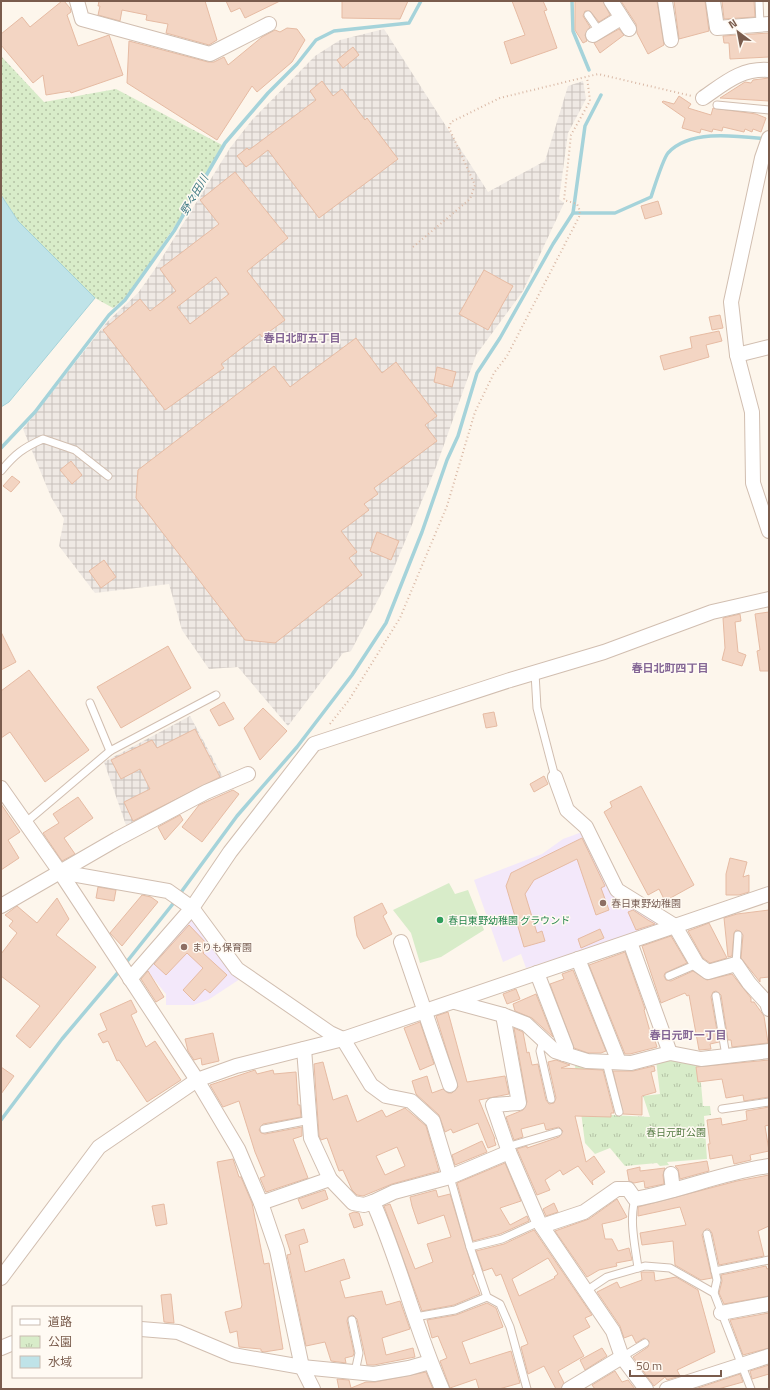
<svg xmlns="http://www.w3.org/2000/svg" width="770" height="1390" viewBox="0 0 770 1390" font-family="'Titillium Web','Noto Sans JP',sans-serif">
<defs>
<pattern id="industrial-grid" width="8" height="8" patternUnits="userSpaceOnUse"><rect width="8" height="8" fill="#efe9e4"/><path d="M0 4h8M4 0v8" fill="none" stroke="#c7c0bb"/></pattern>
<pattern id="grass-dots" width="8" height="8" patternUnits="userSpaceOnUse"><rect width="8" height="8" fill="#d8ecc9"/><path d="M2 2h.1M6 6h.1" fill="none" stroke="#b4c2a5" stroke-width="1.8" stroke-linecap="round"/></pattern>
<pattern id="park-tufts" width="24" height="20" patternUnits="userSpaceOnUse"><rect width="24" height="20" fill="#d8ecc9"/><path d="M3 7l-1-3M5 7V3M7 7l1-3M15 17l-1-3M17 17v-4M19 17l1-3" fill="none" stroke="#b4c2a5"/></pattern>
</defs>
<rect width="100%" height="100%" fill="#fdf6ec"/>
<!-- industrial -->
<g fill="url(#industrial-grid)">
<polygon points="384,29 488,192 545,161 568,86 583,81 586,99 568,133 559,199 564,203 523,291 476,355 436,467 391,575 351,651 343,653 288,726 238,667 209,669 182,630 169,584 95,593 59,546 64,519 51,497 23,429 107,322 138,293 155,269 230,148 252,120 315,56 340,40"/>
<polygon points="190,716 224,779 127,828 104,762"/>
</g>
<!-- education -->
<g fill="#f3e8fa">
<polygon points="585,831 611,889 662,926 526,968 521,954 503,962 474,880 542,854 563,839"/>
<polygon points="191,917 240,979 208,1000 193,1005 166,1005 166,994 144,967"/>
</g>
<!-- grass -->
<polygon fill="url(#grass-dots)" points="1,56 44,102 116,89 222,145 183,214 127,297 113,308 95,298 18,221 1,195"/>
<!-- park -->
<polygon fill="url(#park-tufts)" points="669,1059 699,1062 703,1106 710,1106 711,1115 704,1116 707,1159 667,1162 669,1165 660,1166 657,1163 625,1166 610,1148 595,1154 585,1143 575,1066 584,1065 591,1114 650,1117 643,1096 660,1094 656,1060"/>
<!-- pitch -->
<polygon fill="#d8ecc9" points="449,883 455,894 468,890 484,930 441,957 420,963 411,933 393,910"/>
<!-- water -->
<polygon fill="#bfe3e8" stroke="#a5d3da" points="1,195 18,221 95,298 9,402 1,407"/>
<g fill="none" stroke-linecap="round" stroke-linejoin="round">
<!-- stream -->
<g stroke="#a5d3da" stroke-width="3.5">
<polyline points="572,1 573,31 589,70"/>
<path d="M573 213H615L651 197C654 188 663 159 668 153 690 129 737 136 766 139"/>
<polyline points="1,448 35,412 109,315 125,300 174,231 225,143 268,93 297,64 316,40 334,31 409,23 421,1"/>
<polyline points="179,895 237,816 297,747 352,675 386,623 422,532 447,460 458,436 477,373 500,338 553,244 573,213 585,126 601,95"/>
<polyline points="125,964 176,900"/>
<polyline points="1,1120 62,1039 121,969"/>
</g>
</g>
<!-- building -->
<g fill="#f3d5c3" stroke="#e6bba3" fill-rule="evenodd">
<polygon points="62,1 64,1 70,8 71,12 67,15 78,46 109,35 123,75 71,93 70,91 46,95 43,75 33,83 1,45 1,34 22,17 30,27"/>
<polygon points="99,1 205,1 217,40 209,45 166,33 168,24 146,20 147,15 122,10 120,21 98,15 100,6 98,6"/>
<polygon points="226,1 280,1 245,18 240,8 231,12"/>
<polygon points="342,1 408,1 400,19 342,18"/>
<polygon points="512,1 543,1 547,10 544,11 557,48 511,64 504,42 525,35"/>
<polygon points="575,1 603,1 610,15 599,22 590,11 585,11 583,16 590,27 585,35 587,41 583,43 575,30"/>
<polygon points="621,1 657,1 664,45 648,54 637,33 636,24"/>
<polygon points="674,1 705,1 709,31 679,39"/>
<polygon points="722,1 754,1 755,17 724,19"/>
<polygon points="287,28 297,29 305,40 292,62 257,92 252,86 217,140 127,83 129,41 208,62 214,62 224,57 228,65 262,37 275,30 280,32"/>
<polygon points="619,29 624,35 600,53 594,43"/>
<polygon points="769,33 769,57 730,59 729,43 724,43 723,36"/>
<polygon points="353,47 359,55 343,68 337,60"/>
<polygon points="769,78 769,101 720,98 745,82 751,83 753,80"/>
<polygon points="322,81 333,96 342,89 365,120 367,118 398,159 319,218 268,150 246,167 237,156 247,148 249,150 316,100 310,91"/>
<polygon points="679,96 691,104 688,108 711,115 713,108 756,114 766,118 761,132 753,129 752,132 745,129 744,132 723,127 722,131 713,129 712,132 701,129 700,133 682,128 685,118 662,102 663,101 674,104"/>
<path d="M235 172 288 238 247 271 285 320 262 337 260 334 221 364 224 368 165 410 103 330 140 299 150 311 176 291 160 269 219 224 200 200ZM216 277 229 294 190 324 177 307Z"/>
<polygon points="658,201 662,214 645,219 641,206"/>
<polygon points="484,270 513,286 488,330 459,314"/>
<polygon points="720,315 723,328 712,330 709,317"/>
<polygon points="719,331 722,341 706,345 709,357 664,370 660,356 692,348 690,337"/>
<polygon points="356,338 382,373 396,362 437,416 425,425 437,441 374,488 378,494 364,504 369,510 341,531 357,552 349,558 362,575 275,643 245,640 136,498 138,470 274,366 290,387"/>
<polygon points="437,367 456,372 452,387 434,382"/>
<polygon points="71,461 82,475 72,484 60,470"/>
<polygon points="12,476 20,482 11,492 3,486"/>
<polygon points="377,532 399,541 391,560 370,551"/>
<polygon points="104,560 116,577 101,588 89,571"/>
<polygon points="769,612 769,671 760,671 757,651 760,650 755,614"/>
<polygon points="740,614 741,621 735,622 738,652 746,655 742,666 722,660 725,648 723,618"/>
<polygon points="1,632 16,662 1,670"/>
<polygon points="168,646 191,688 121,728 97,687"/>
<polygon points="29,670 89,750 45,782 10,732 1,738 1,691"/>
<polygon points="224,702 234,719 219,726 210,710"/>
<polygon points="263,708 287,731 260,760 244,728"/>
<polygon points="494,712 497,726 486,728 483,714"/>
<polygon points="195,729 220,777 133,821 124,802 150,789 140,769 121,779 111,760 152,740 157,748"/>
<polygon points="544,776 548,784 534,792 530,784"/>
<polygon points="641,786 694,885 665,901 659,889 648,895 604,812 612,807 610,802"/>
<polygon points="233,790 239,794 202,842 182,827 199,805"/>
<polygon points="78,797 93,818 64,838 75,854 62,861 43,833 59,823 53,814"/>
<polygon points="1,804 20,832 8,840 19,858 1,870"/>
<polygon points="180,815 183,820 165,840 158,827"/>
<polygon points="582,838 605,886 601,888 609,910 596,915 577,859 534,880 525,894 537,933 542,931 545,941 524,947 506,886 511,873"/>
<polygon points="730,858 747,862 743,877 749,875 749,892 739,895 726,895 726,874"/>
<polygon points="98,887 116,890 114,901 96,898"/>
<polygon points="142,895 151,897 158,902 122,946 110,933"/>
<polygon points="57,898 69,919 56,935 96,967 30,1048 16,1036 40,1006 1,976 1,954 17,933 9,926 13,921 5,915 17,906 37,923"/>
<polygon points="382,903 387,913 383,916 392,934 364,949 357,936 354,917"/>
<polygon points="633,910 648,920 655,924 636,930 628,912"/>
<polygon points="769,910 769,977 760,978 760,982 741,958 743,935 740,931 736,930 734,933 732,956 728,957 724,918 737,914"/>
<polygon points="709,923 727,958 710,963 703,958 688,931"/>
<polygon points="189,925 209,946 203,953 227,975 210,993 205,989 194,1001 183,990 203,968 187,953 166,975 154,964"/>
<polygon points="600,929 604,938 581,948 578,939"/>
<polygon points="671,936 687,963 665,973 664,976 666,980 671,981 693,971 707,980 732,974 751,998 751,1002 754,1002 764,1016 768,1043 732,1047 731,1040 728,1040 721,995 716,991 713,992 711,997 719,1042 710,1044 711,1049 699,1050 689,995 687,996 685,993 661,1003 642,946"/>
<polygon points="625,952 645,1009 644,1010 651,1035 653,1034 657,1047 630,1054 625,1054 589,965"/>
<polygon points="573,970 606,1051 601,1053 588,1053 574,1048 550,984 564,979 562,974"/>
<polygon points="148,971 164,997 156,1002 141,979"/>
<polygon points="516,989 520,999 507,1004 503,994"/>
<polygon points="536,994 553,1037 532,1018 515,1011 513,1004"/>
<polygon points="131,1000 137,1012 131,1015 146,1047 155,1041 181,1080 147,1102 119,1060 117,1061 108,1041 103,1043 98,1034 107,1030 100,1014"/>
<polygon points="448,1012 467,1082 505,1076 509,1094 479,1100 495,1139 494,1139 496,1145 488,1148 478,1123 453,1133 451,1129 445,1132 439,1115 416,1094 412,1081 427,1076 432,1093 443,1089 448,1093 452,1093 458,1087 436,1016"/>
<polygon points="420,1022 434,1064 420,1070 404,1028"/>
<polygon points="514,1028 523,1032 527,1053 529,1052 532,1065 538,1064 546,1100 549,1104 554,1103 556,1098 548,1062 556,1060 570,1065 561,1068 603,1070 614,1113 611,1113 611,1117 575,1116 586,1162 594,1156 605,1172 592,1181 593,1185 578,1166 563,1175 560,1170 545,1180 550,1190 537,1195 517,1149 527,1146 527,1148 559,1137 563,1131 559,1127 546,1130 544,1123 521,1129 523,1137 514,1140 506,1117 523,1110 527,1102"/>
<polygon points="213,1033 219,1061 202,1065 201,1058 194,1060 188,1051 185,1039"/>
<polygon points="769,1060 769,1097 744,1101 743,1095 726,1098 722,1079 698,1082 696,1067"/>
<path d="M323 1062 333 1100 347 1095 357 1122 382 1110 386 1117 405 1108 426 1126 439 1171 392 1184 363 1196 357 1195 352 1190 343 1170 339 1171 327 1138 321 1140 319 1136 314 1064ZM397 1147 405 1166 385 1175 376 1156Z"/>
<polygon points="654,1066 655,1071 651,1072 656,1092 642,1096 642,1115 623,1114 613,1071 633,1071"/>
<polygon points="1,1067 14,1076 1,1094"/>
<polygon points="255,1070 257,1074 273,1070 274,1074 296,1072 298,1105 300,1105 301,1117 263,1124 259,1130 261,1133 265,1134 302,1127 302,1136 293,1139 308,1178 266,1192 260,1178 265,1176 255,1152 239,1101 223,1107 210,1085"/>
<polygon points="769,1107 769,1125 765,1126 769,1151 750,1155 751,1160 734,1164 732,1155 710,1159 708,1144 710,1144 707,1120 721,1118 722,1125 747,1120 746,1111"/>
<polygon points="482,1141 487,1152 455,1165 452,1155"/>
<polygon points="233,1159 239,1177 241,1177 252,1203 264,1264 269,1263 283,1349 264,1352 261,1351 261,1349 239,1347 237,1331 230,1333 225,1312 241,1308 242,1305 217,1162"/>
<polygon points="707,1161 709,1171 680,1179 678,1169 675,1166"/>
<polygon points="505,1163 521,1201 500,1208 510,1225 527,1216 529,1221 500,1234 473,1241 457,1183"/>
<polygon points="640,1167 640,1171 665,1168 663,1175 664,1184 645,1188 644,1181 634,1183 629,1181 627,1170"/>
<polygon points="769,1175 769,1226 758,1231 764,1256 719,1265 712,1233 709,1229 706,1229 702,1235 712,1278 701,1280 675,1265 673,1241 642,1245 640,1233 686,1225 680,1207 638,1216 638,1207 737,1181"/>
<polygon points="325,1190 328,1199 302,1209 298,1199"/>
<polygon points="436,1190 438,1197 450,1194 474,1274 472,1275 480,1294 454,1305 422,1311 384,1206 390,1204 415,1269 433,1262 427,1244 451,1237 444,1215 418,1224 412,1206 410,1197"/>
<polygon points="617,1199 627,1217 620,1220 602,1224 605,1239 612,1239 618,1251 629,1248 632,1260 616,1263 617,1266 599,1270 587,1277 555,1231 589,1219"/>
<polygon points="554,1203 558,1212 546,1216 543,1209"/>
<polygon points="164,1204 167,1224 156,1226 152,1206"/>
<polygon points="354,1212 359,1213 363,1225 354,1228 349,1214"/>
<polygon points="304,1229 308,1242 299,1245 305,1272 344,1259 350,1278 340,1281 345,1298 382,1291 386,1305 400,1301 410,1329 382,1338 386,1355 413,1348 415,1357 374,1365 367,1365 357,1319 353,1315 348,1317 347,1321 354,1353 353,1356 345,1358 346,1363 331,1361 325,1342 306,1346 287,1255 291,1254 285,1235"/>
<path d="M534 1230 592 1315 585 1318 590 1327 573 1336 584 1356 558 1371 564 1383 561 1389H556L544 1366 528 1374 521 1347 528 1344 501 1274 496 1276 492 1268 483 1271 476 1251 504 1244ZM548 1258 558 1274 554 1277 555 1278 519 1296 512 1279Z"/>
<polygon points="766,1266 767,1269 769,1268 769,1296 724,1304 719,1293 722,1281 721,1275"/>
<polygon points="641,1272 654,1272 655,1281 676,1277 698,1290 715,1352 677,1370 680,1376 667,1380 665,1377 654,1386 633,1357 648,1347 649,1341 644,1338 636,1343 632,1335 624,1338 620,1326 597,1292 617,1282 620,1288 642,1280"/>
<polygon points="171,1294 174,1323 164,1322 161,1295"/>
<polygon points="487,1303 496,1308 503,1327 462,1342 470,1364 511,1351 520,1383 499,1389 479,1389 476,1379 450,1388 440,1361 447,1358 438,1336 432,1338 427,1320 456,1315"/>
<polygon points="769,1313 769,1348 743,1355 730,1320"/>
<polygon points="602,1348 607,1356 585,1370 580,1360"/>
<polygon points="769,1365 769,1374 752,1379 750,1371"/>
<polygon points="615,1371 622,1382 628,1380 635,1389 595,1389 592,1385"/>
<polygon points="426,1372 433,1389 339,1389 337,1379 349,1380 351,1388 366,1382 375,1382"/>
<polygon points="740,1374 743,1382 718,1389 695,1389"/>
</g>
<g fill="none" stroke-linecap="round" stroke-linejoin="round">
<!-- lane casing -->
<g stroke="#d1beb0" stroke-width="9">
<g id="lane">
<polyline points="759,1 760,25"/>
<polyline points="588,15 599,31"/>
<polyline points="717,105 769,110"/>
<path d="M1 471C15 454 23 448 43 439L75 450 108 476"/>
<polyline points="535,673 537,708 555,777"/>
<polyline points="90,703 110,751"/>
<polyline points="25,823 110,751 216,695"/>
<polyline points="736,964 738,935"/>
<polyline points="669,976 697,964"/>
<polyline points="716,996 726,1056"/>
<polyline points="543,1041 540,1051 551,1099"/>
<polyline points="606,1062 619,1112"/>
<polyline points="722,1109 769,1102"/>
<polyline points="264,1129 310,1120"/>
<polyline points="507,1147 558,1132"/>
<polyline points="450,1177 470,1247 502,1239 539,1222"/>
<path d="M635 1199C629 1221 635 1245 638 1268"/>
<polyline points="707,1234 717,1280 714,1293"/>
<polyline points="470,1247 487,1297 500,1304 510,1327 527,1389"/>
<polyline points="715,1271 769,1260"/>
<polyline points="586,1291 607,1277 645,1266 670,1268 714,1293 751,1389"/>
<polyline points="415,1317 455,1310 487,1297"/>
<polyline points="352,1320 359,1353 355,1372"/>
<polyline points="622,1357 645,1343"/>
</g>
</g>
<!-- street casing -->
<g stroke="#d1beb0" stroke-width="16">
<g id="street">
<polyline points="77,1 82,19 210,54 269,24"/>
<polyline points="611,1 629,29"/>
<polyline points="665,1 671,40"/>
<polyline points="713,1 717,28 769,24"/>
<polyline points="593,35 621,18"/>
<path d="M703 98C725 83 741 68 769 70"/>
<polyline points="769,138 762,158 731,302 737,355 752,412 753,483 769,531"/>
<polyline points="737,355 769,347"/>
<polyline points="555,777 567,810 586,827 617,890 675,926 697,964 708,972 736,964 749,983 767,1003 769,1009"/>
<polyline points="1,788 60,872 197,1080 238,1149 261,1203 277,1250 302,1367 313,1389"/>
<polyline points="60,872 168,891 192,908 237,969 330,1033 343,1039 371,1085 386,1096 411,1101 433,1121 450,1177"/>
<polyline points="1,906 117,839 206,792 248,774"/>
<polyline points="401,942 450,1085"/>
<polyline points="630,942 670,1053"/>
<polyline points="578,959 619,1062"/>
<polyline points="537,973 566,1048 564,1054"/>
<polyline points="130,979 192,908 230,852 314,744 510,680 604,652 712,612 769,599"/>
<polyline points="455,1002 503,1015 526,1024 555,1051 587,1061 631,1063 670,1053 701,1059 769,1051"/>
<polyline points="503,1015 519,1103 493,1105 509,1152 539,1222 613,1331 622,1357 646,1389"/>
<path d="M304 1049 311 1138 330 1179 353 1203 364 1205 373 1202C400 1263 415 1328 442 1389"/>
<polyline points="671,1174 673,1190"/>
<polyline points="373,1202 394,1192 450,1177 509,1152"/>
<polyline points="261,1203 330,1179"/>
<path d="M542 1226 584 1212 617 1189H628L635 1199C681 1191 723 1172 769 1166"/>
<polyline points="1,1278 99,1147 197,1080 236,1066 343,1039 769,894"/>
<polyline points="721,1313 769,1304"/>
<polyline points="141,1329 178,1332 233,1355 302,1367 374,1374 409,1368 430,1362"/>
<polyline points="1,1348 13,1343"/>
<polyline points="569,1389 622,1357"/>
<polyline points="667,1389 769,1356"/>
</g>
</g>
<!-- path -->
<g stroke="#d9b8a5" stroke-width="2" stroke-dasharray="1 3" stroke-linecap="butt">
<polyline points="413,247 470,199 475,185 449,128 451,122 500,98 598,74 692,96"/>
<polyline points="330,724 349,700 400,618 447,506 475,412 494,373 507,356 579,217 580,211 577,204 564,200 571,135 590,101 587,77"/>
</g>
<!-- lane -->
<use href="#lane" stroke="#fff" stroke-width="7"/>
<!-- street -->
<use href="#street" stroke="#fff" stroke-width="14"/>
</g>
<!-- markers -->
<g fill="#8d6e63" stroke="#fffaf3" stroke-width="1.5">
<circle cx="603" cy="903" r="4"/>
<circle cx="184" cy="947" r="4"/>
</g>
<circle fill="#2e9e5b" stroke="#fffaf3" stroke-width="1.5" cx="440" cy="920" r="4"/>
<g text-anchor="middle" stroke-width="3" stroke-linejoin="round" paint-order="stroke">
<!-- education labels -->
<g font-size="10" fill="#785e54" stroke="#fffaf3" text-anchor="start">
<text x="611" y="907">春日東野幼稚園</text>
<text x="192" y="951">まりも保育園</text>
</g>
<!-- leisure labels -->
<g font-size="10" fill="#27864d" stroke="#fffaf3" text-anchor="start">
<text x="448" y="924">春日東野幼稚園 グラウンド</text>
</g>
<!-- park labels -->
<g font-size="10" fill="#537a41" stroke="#fffaf3">
<text x="676" y="1136">春日元町公園</text>
</g>
<!-- water labels -->
<g font-size="11" font-style="italic" fill="#437c86" stroke="#fffaf3">
<text transform="translate(194 195) rotate(-60)" y="4">野々田川</text>
</g>
<!-- neighbourhood labels -->
<g font-size="11" font-weight="bold" fill="#846695" stroke="#fffaf3">
<text x="302" y="342">春日北町五丁目</text>
<text x="670" y="672">春日北町四丁目</text>
<text x="688" y="1039">春日元町一丁目</text>
</g>
</g>
<!-- border -->
<rect width="770" height="1390" fill="none" stroke="#7a5c4d" stroke-width="4"/>
<!-- legend -->
<rect x="12" y="1306" width="130" height="72" fill="#fffaf3" stroke="#cabbb1"/>
<rect x="20" y="1319" width="20" height="6" fill="#ffffff" stroke="#cabbb1"/>
<text x="48" y="1326" font-size="12" fill="#7a5c4d">道路</text>
<rect x="20" y="1336" width="20" height="12" fill="url(#park-tufts)" stroke="#cabbb1"/>
<text x="48" y="1346" font-size="12" fill="#7a5c4d">公園</text>
<rect x="20" y="1356" width="20" height="12" fill="#bfe3e8" stroke="#cabbb1"/>
<text x="48" y="1366" font-size="12" fill="#7a5c4d">水域</text>
<!-- north arrow -->
<g transform="translate(738 32) rotate(328)" stroke="#fffaf3" stroke-width="3" paint-order="stroke">
<path d="M0-3L7 15L0 10L-7 15Z" fill="#7a5c4d"/>
<text y="-6" font-size="11" font-weight="bold" text-anchor="middle" fill="#7a5c4d">N</text>
</g>
<!-- scale -->
<path d="M630 1370v6h91v-6" fill="none" stroke="#7a5c4d" stroke-width="2"/>
<text x="636" y="1370" font-size="12" fill="#7a5c4d" stroke="#fffaf3" stroke-width="3" paint-order="stroke">50 m</text>
</svg>
